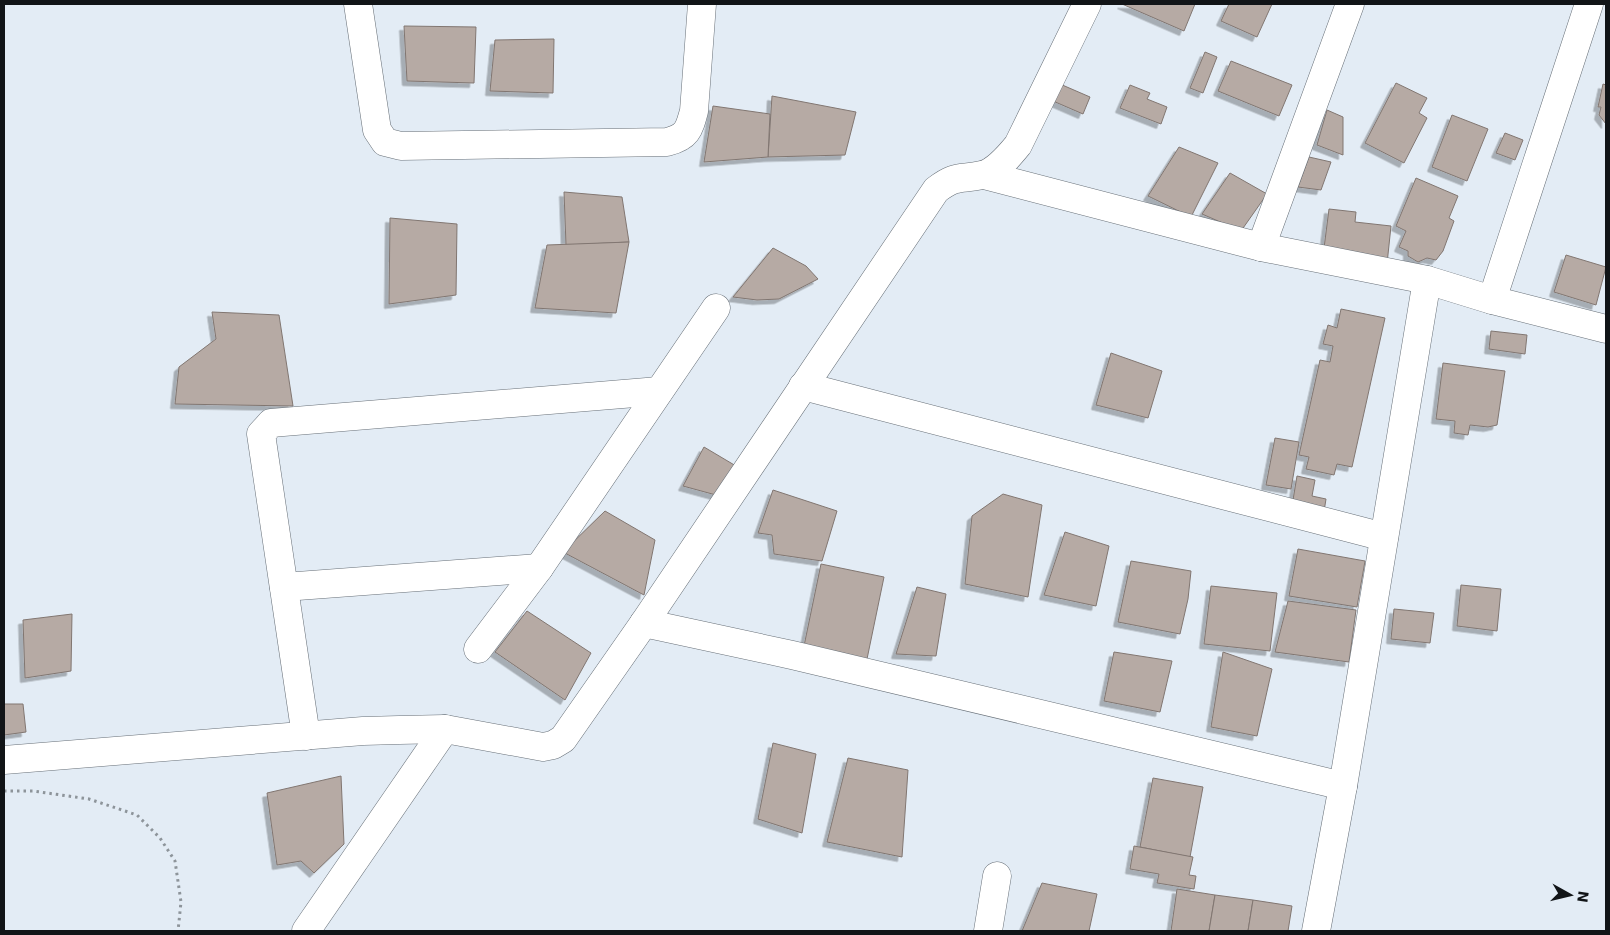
<svg xmlns="http://www.w3.org/2000/svg" width="1610" height="935" viewBox="0 0 1610 935" font-family="'DejaVu Sans',sans-serif">
<defs>
<filter id="shadow"><feDropShadow dx="-4.5" dy="4.5" stdDeviation="0" flood-color="#0004"/></filter>
</defs>
<rect width="100%" height="100%" fill="#e3ecf5"/>
<!-- building -->
<g fill="#b6aaa4" stroke="#817671" filter="url(#shadow)">
<polygon points="1122,4 1195,4 1184,31"/>
<polygon points="1229,4 1272,4 1257,37 1221,21"/>
<polygon points="404,26 476,27 474,83 407,81"/>
<polygon points="554,39 553,93 490,91 495,40"/>
<polygon points="1205,52 1217,57 1203,93 1190,88"/>
<polygon points="1231,61 1292,85 1279,116 1218,91"/>
<polygon points="1396,83 1427,98 1419,113 1427,118 1404,163 1365,143"/>
<polygon points="1060,84 1090,97 1083,114 1053,101"/>
<polygon points="1603,84 1606,85 1606,124 1599,115 1601,107 1598,107"/>
<polygon points="1130,85 1150,93 1147,99 1167,107 1161,124 1120,108"/>
<polygon points="772,96 856,112 845,155 768,157"/>
<polygon points="713,106 770,114 768,157 704,162"/>
<polygon points="1327,110 1343,117 1343,155 1317,145"/>
<polygon points="1452,115 1488,129 1467,181 1432,167"/>
<polygon points="1505,133 1523,140 1515,160 1496,153"/>
<polygon points="1179,147 1218,163 1191,217 1148,196"/>
<polygon points="1309,157 1331,162 1321,190 1298,187"/>
<polygon points="1230,173 1267,194 1241,231 1202,214"/>
<polygon points="1416,178 1458,196 1449,218 1454,221 1443,251 1436,260 1427,258 1418,262 1408,256 1408,251 1399,247 1406,231 1396,226"/>
<polygon points="564,192 622,197 629,242 566,245"/>
<polygon points="1329,209 1356,212 1355,222 1391,226 1387,264 1323,256"/>
<polygon points="390,218 457,224 456,295 389,304"/>
<polygon points="629,242 616,313 535,308 547,245"/>
<polygon points="773,248 806,266 818,279 779,299 757,300 733,297"/>
<polygon points="1566,255 1606,267 1596,305 1554,292"/>
<polygon points="1341,309 1385,318 1352,467 1337,464 1334,475 1306,469 1309,457 1299,455 1320,360 1330,362 1333,346 1323,344 1328,325 1337,328"/>
<polygon points="212,312 279,315 293,406 175,404 179,367 216,339"/>
<polygon points="1491,331 1527,335 1525,354 1489,349"/>
<polygon points="1111,353 1162,371 1148,418 1096,405"/>
<polygon points="1443,363 1505,371 1497,425 1488,427 1470,425 1468,435 1454,433 1455,421 1436,419"/>
<polygon points="1275,438 1299,442 1291,489 1266,485"/>
<polygon points="704,447 736,466 716,495 683,486"/>
<polygon points="1297,476 1315,480 1312,496 1326,499 1323,518 1291,512"/>
<polygon points="773,490 837,511 822,561 774,554 772,535 758,533"/>
<polygon points="1003,494 1042,505 1028,597 965,584 972,516"/>
<polygon points="605,511 655,540 644,595 563,552"/>
<polygon points="1065,532 1109,546 1096,606 1044,595"/>
<polygon points="1298,549 1365,561 1357,607 1289,596"/>
<polygon points="1131,561 1191,571 1188,599 1180,634 1118,622"/>
<polygon points="821,564 884,577 867,659 804,646"/>
<polygon points="1461,585 1501,589 1497,631 1457,626"/>
<polygon points="1211,586 1277,593 1270,651 1204,644"/>
<polygon points="917,587 946,594 936,656 896,654"/>
<polygon points="1288,601 1356,610 1349,662 1275,652"/>
<polygon points="1394,609 1434,613 1430,643 1391,639"/>
<polygon points="527,611 591,653 565,700 495,652"/>
<polygon points="72,614 71,671 25,678 23,620"/>
<polygon points="1114,652 1172,661 1160,712 1104,701"/>
<polygon points="1223,652 1272,669 1257,736 1211,727"/>
<polygon points="4,704 23,704 26,732 4,735"/>
<polygon points="773,743 816,754 802,833 758,819"/>
<polygon points="848,758 908,770 902,857 827,842"/>
<polygon points="341,776 344,844 314,873 301,861 277,865 267,793"/>
<polygon points="1153,778 1203,787 1190,857 1140,847"/>
<polygon points="1134,846 1193,857 1189,875 1196,876 1194,889 1157,883 1159,874 1130,869"/>
<polygon points="1042,883 1097,894 1089,931 1022,931"/>
<polygon points="1177,889 1215,895 1209,931 1171,931"/>
<polygon points="1215,895 1253,900 1248,931 1209,931"/>
<polygon points="1253,900 1292,906 1288,931 1248,931"/>
</g>
<g fill="none" stroke-linecap="round" stroke-linejoin="round">
<!-- street casing -->
<g stroke="#687078" stroke-width="29">
<g id="street">
<path d="M358 4 377 130 385 142 401 146 667 142C687 137 689 130 694 111L702 4"/>
<polyline points="984,175 1261,247 1427,280 1492,300 1606,329"/>
<polyline points="1261,247 1350,4"/>
<polyline points="1492,300 1589,4"/>
<polyline points="803,386 1384,537"/>
<polyline points="284,587 539,568"/>
<polyline points="644,623 792,655 1343,786"/>
<polyline points="478,649 539,568 716,308"/>
<polyline points="306,736 261,434 271,423 659,391"/>
<path d="M4 760 363 731 399 730 445 729 543 747 553 745 563 739 644 623 936 190C957 174 960 180 982 175 996 172 1009 156 1018 145L1087 4"/>
<polyline points="306,931 445,729"/>
<polyline points="988,931 997,876"/>
<polyline points="1316,931 1343,786 1427,280"/>
</g>
</g>
<!-- path -->
<polyline stroke="#8d949a" stroke-width="3" stroke-dasharray="2.5 4" stroke-linecap="butt" points="4,791 33,791 89,799 137,815 160,838 175,861 181,902 178,931"/>
<!-- street -->
<use href="#street" stroke="#fff" stroke-width="28"/>
</g>
<!-- border -->
<rect width="1610" height="935" fill="none" stroke="#111417" stroke-width="10"/>
<!-- north arrow -->
<g transform="translate(1570 895) rotate(98)" stroke="#e3ecf5" stroke-width="4" paint-order="stroke">
<path d="M0-4L9 19L0 12L-9 19Z" fill="#111417"/>
<text y="-8" font-size="14" font-weight="bold" text-anchor="middle" fill="#111417">N</text>
</g>
</svg>
